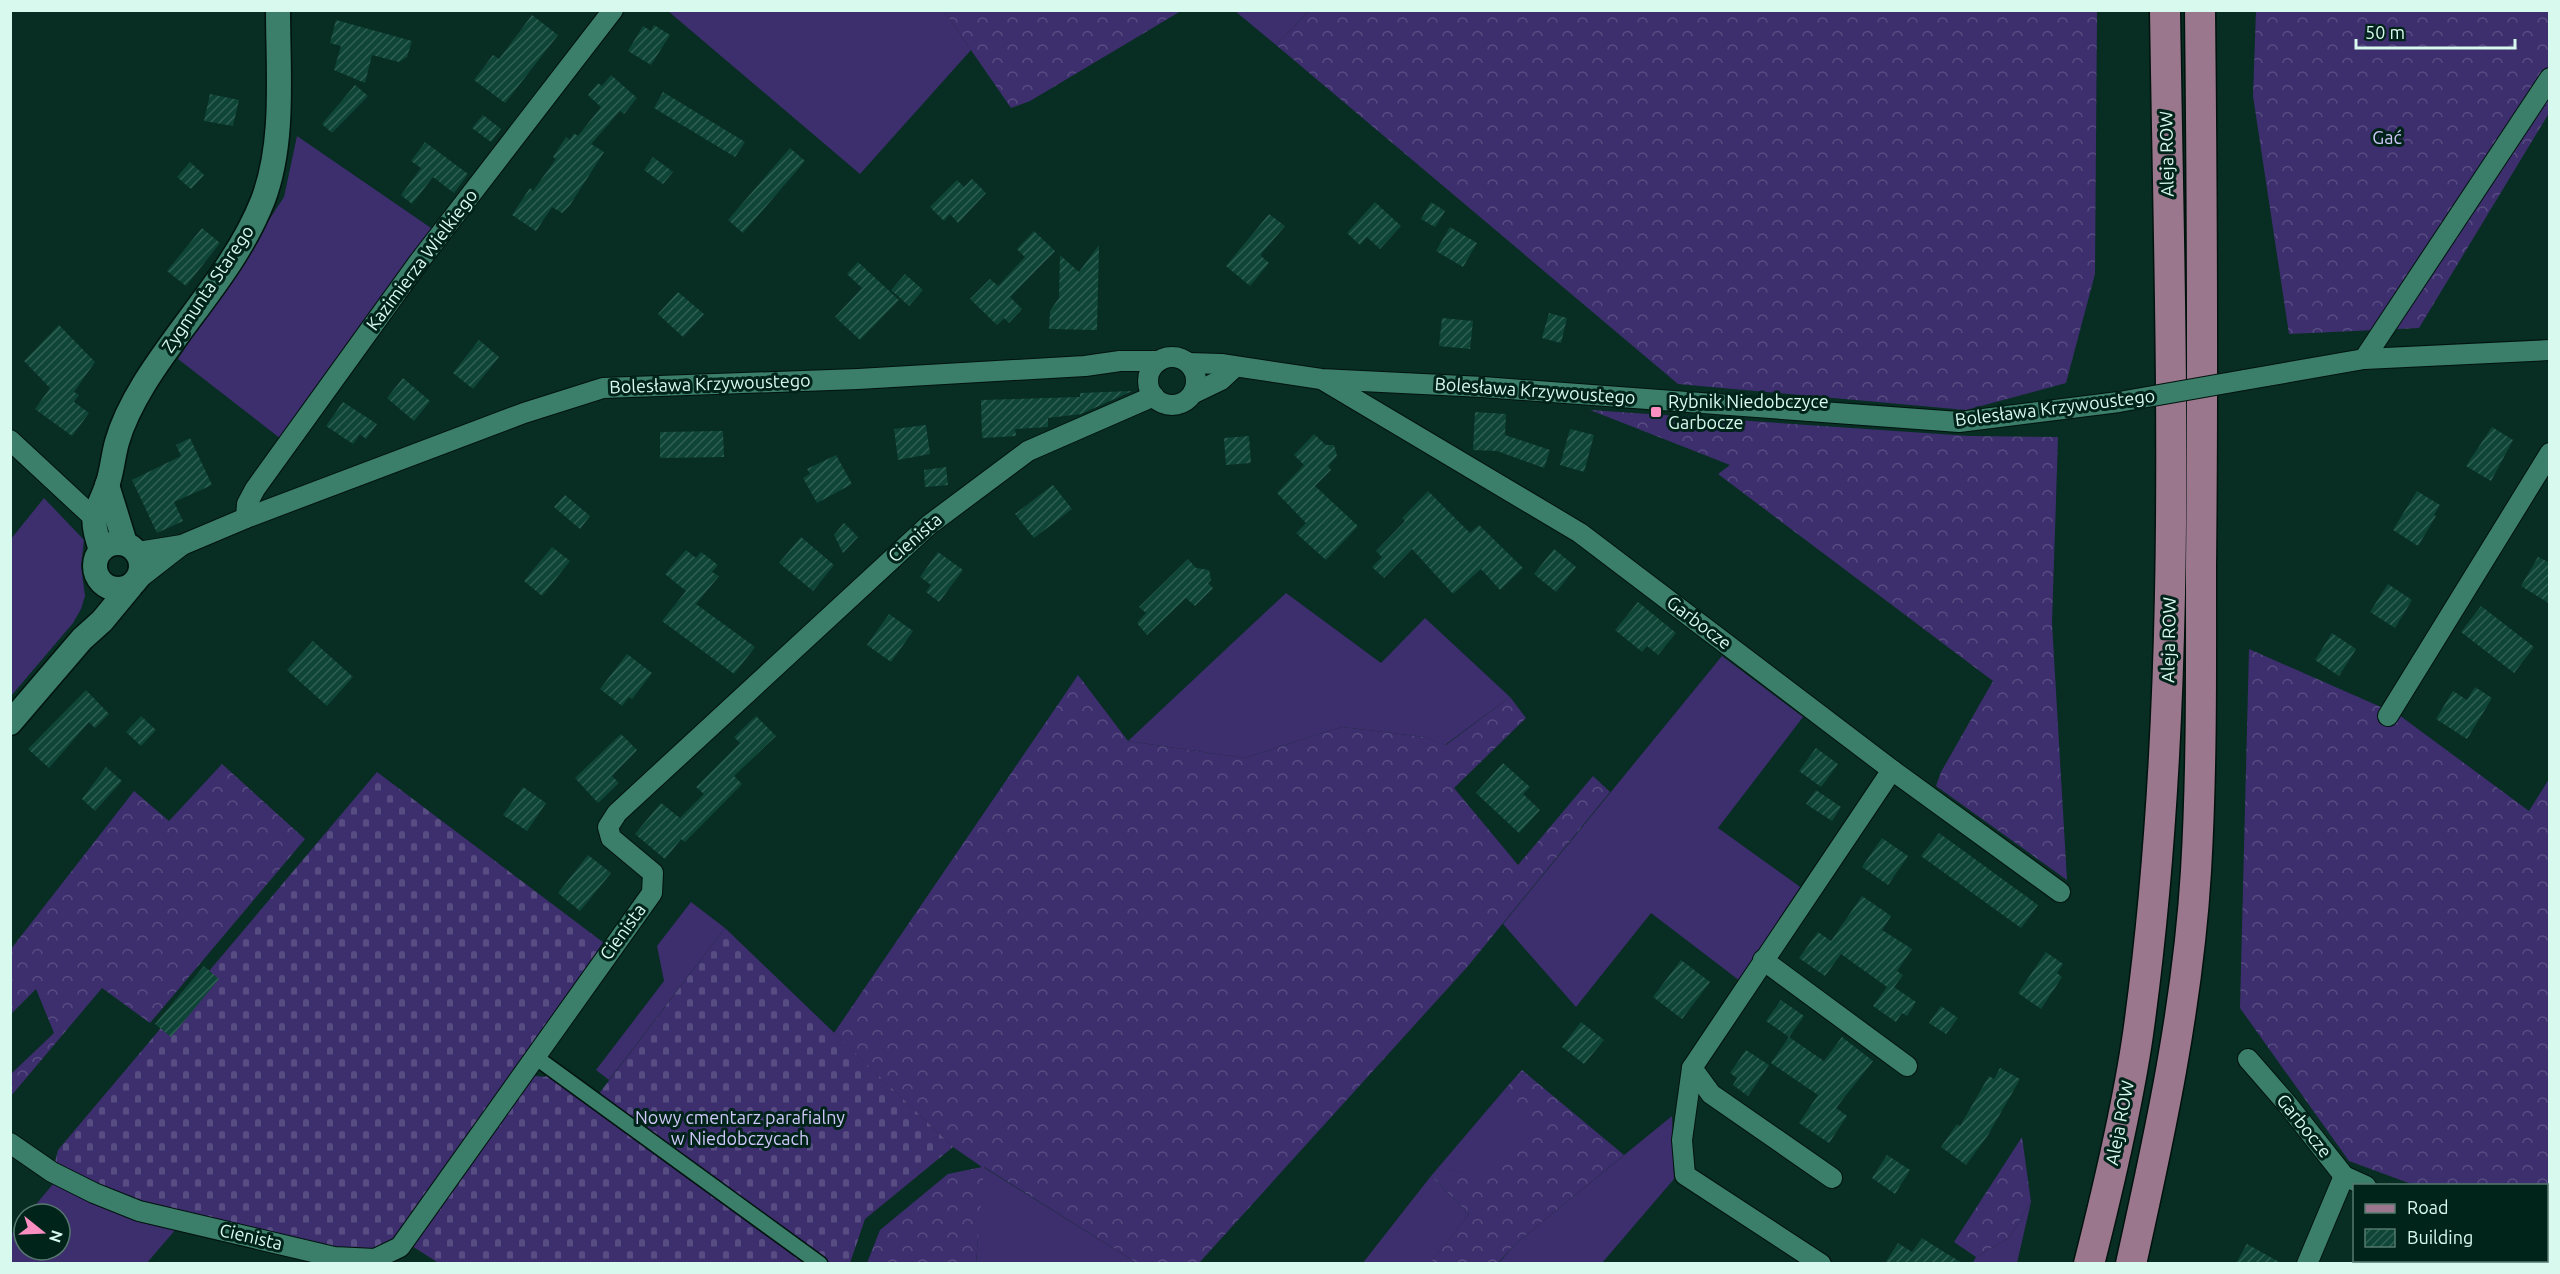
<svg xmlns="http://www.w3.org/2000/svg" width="2560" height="1274" viewBox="0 0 2560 1274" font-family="Ubuntu,sans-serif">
<defs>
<pattern id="forest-crowns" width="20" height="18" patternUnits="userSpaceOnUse" patternTransform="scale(1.5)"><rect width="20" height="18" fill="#3d2e6d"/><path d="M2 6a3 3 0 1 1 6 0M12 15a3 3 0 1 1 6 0" fill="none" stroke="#584d82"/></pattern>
<pattern id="cemetery-stones" width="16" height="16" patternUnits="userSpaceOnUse" patternTransform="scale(1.5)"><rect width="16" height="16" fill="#3d2e6d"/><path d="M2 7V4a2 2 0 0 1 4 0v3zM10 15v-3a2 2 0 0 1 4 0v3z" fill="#584d82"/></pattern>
<pattern id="building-hatch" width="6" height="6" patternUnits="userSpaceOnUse" patternTransform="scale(1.5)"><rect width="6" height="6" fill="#0f4537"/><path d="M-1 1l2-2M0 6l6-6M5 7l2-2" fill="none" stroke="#316154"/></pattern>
</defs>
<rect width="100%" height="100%" fill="#082d23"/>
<!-- grass -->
<g fill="#3d2e6d">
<polygon points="668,11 944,11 971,50 860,174"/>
<polygon points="1235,11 1309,11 1276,45"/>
<polygon points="297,136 434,230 281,439 178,359 284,197"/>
<polygon points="44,498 84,540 81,566 85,596 81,609 73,623 11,696 11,539"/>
<polygon points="1286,593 1381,663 1425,618 1510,697 1445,745 1425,737 1342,727 1244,758 1128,741"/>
<polygon points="1722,656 1803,717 1718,828 1803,889 1740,981 1651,913 1576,1007 1503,924"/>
<polygon points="691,902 725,928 609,1080 596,1070 664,981 657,946"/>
<polygon points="1505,1089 1532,1123 1498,1176 1437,1169"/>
<polygon points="1672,1116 1674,1179 1602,1263 1498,1264 1515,1244"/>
<polygon points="983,1167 1137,1263 976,1264"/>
<polygon points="1431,1176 1469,1214 1432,1261 1435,1263 1362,1264"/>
<polygon points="53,1184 118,1213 176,1229 146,1264 11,1263 10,1236 24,1219 24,1250 60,1250 60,1214 28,1214"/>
<polygon points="2031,1202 2017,1263 1972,1264 1976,1257 2009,1238"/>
</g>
<!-- forest -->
<g fill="url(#forest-crowns)">
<polygon points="944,11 1181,11 1030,101 1011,108"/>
<polygon points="1309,11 2097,11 2095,274 2066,383 1966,410 1678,384 1276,45"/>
<polygon points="2256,11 2549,11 2549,113 2419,328 2289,334 2253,96"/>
<polygon points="1590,410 1969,436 2058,437 2052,623 2067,880 1936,786 1941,772 1993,681 1718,474 1730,465"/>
<polygon points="2249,649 2399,715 2529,811 2549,779 2549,1216 2547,1217 2546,1186 2414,1185 2349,1161 2240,1008"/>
<polygon points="1078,675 1128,741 1244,758 1342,727 1425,737 1446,745 1510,697 1526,718 1454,788 1518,865 1593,776 1610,792 1468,966 1199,1263 1137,1263 984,1167 976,1263 867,1263 880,1230 948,1174 982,1167 953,1147 834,1033"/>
<polygon points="222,764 305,839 150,1023 102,988 11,1096 11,1074 54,1033 36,989 11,1014 11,949 134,791 169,821"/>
<polygon points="1522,1070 1624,1155 1515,1244 1498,1263 1435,1263 1431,1262 1469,1214 1431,1176 1437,1169 1498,1175 1531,1124 1505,1089"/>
<polygon points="2022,1137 2031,1202 2009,1238 1976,1257 1954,1242"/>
</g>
<!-- cemetery -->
<g fill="url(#cemetery-stones)">
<polygon points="377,772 604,943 394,1242 364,1254 144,1204 54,1166 58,1150"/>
<polygon points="725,928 953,1147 865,1219 850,1263 440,1264 412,1246 527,1075 545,1077 556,1064 598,1095"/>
</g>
<!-- building -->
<g fill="url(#building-hatch)">
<polygon points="532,15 558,35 505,103 474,80 493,55 499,59"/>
<polygon points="336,20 412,41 407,57 399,62 372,55 365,83 334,70 341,46 330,43"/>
<polygon points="654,25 670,35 651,65 628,51 643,26 651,31"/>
<polygon points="611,75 637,98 624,114 620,111 591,144 604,152 570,205 562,213 552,207 536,231 512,215 530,188 533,191 556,159 553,157 566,137 570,140 574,133 578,136 601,107 588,95 598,83 602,86"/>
<polygon points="355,85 368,96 332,133 322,124"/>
<polygon points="663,92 745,142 735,157 654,108"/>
<polygon points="210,94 239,100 233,126 204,121"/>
<polygon points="483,115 501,129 491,142 472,128"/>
<polygon points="425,142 468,174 454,193 433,177 412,204 401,195 421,168 411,161"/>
<polygon points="790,148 805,161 743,233 728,220"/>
<polygon points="653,157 673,172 663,184 644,170"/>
<polygon points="190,162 204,175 191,189 177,177"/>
<polygon points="972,179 986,193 958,223 950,214 944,221 930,207 957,180 964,187"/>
<polygon points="1375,202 1401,226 1380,249 1367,237 1360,245 1347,233"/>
<polygon points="1431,202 1445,211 1435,227 1421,219"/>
<polygon points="1269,214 1285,226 1262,253 1261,256 1269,263 1250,286 1226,266"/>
<polygon points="1450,227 1477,243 1463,267 1436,251"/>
<polygon points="202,228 220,243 186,286 167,271"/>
<polygon points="1034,231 1055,251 1010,297 1022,309 1009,323 1004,318 997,325 970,299 990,279 998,286 1025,257 1017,249"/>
<polygon points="1099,245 1097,330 1049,329 1050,311 1059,298 1060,255 1079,272"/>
<polygon points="858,262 899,300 860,340 835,317 862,288 847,274"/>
<polygon points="905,274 923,290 909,306 891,290"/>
<polygon points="678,292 704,314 683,337 658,314"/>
<polygon points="1549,313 1567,318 1561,343 1542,338"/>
<polygon points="1442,318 1473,321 1470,349 1439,346"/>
<polygon points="59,325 95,362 74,392 79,395 74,402 89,413 72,436 35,409 50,388 24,361"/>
<polygon points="479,340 499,357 473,389 453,373"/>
<polygon points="403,378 430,401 414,421 387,398"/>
<polygon points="1132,391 1081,414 1048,418 1048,427 1015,429 1016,436 982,438 981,400 1080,397 1080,393"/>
<polygon points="343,402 377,424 366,439 360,434 353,444 326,426"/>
<polygon points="1475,412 1506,414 1505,435 1550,450 1544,468 1497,451 1473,450"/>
<polygon points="926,425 930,454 898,460 894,429"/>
<polygon points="2492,427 2513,440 2491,481 2466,466"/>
<polygon points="1570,429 1594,435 1584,472 1560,465"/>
<polygon points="723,431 724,457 660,458 660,432"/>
<polygon points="1314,434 1326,445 1334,445 1337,456 1328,466 1331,470 1315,486 1358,526 1326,560 1296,533 1306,523 1277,493 1304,465 1294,455"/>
<polygon points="1249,436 1251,463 1226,465 1224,438"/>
<polygon points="190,438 212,485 174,502 183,521 157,533 132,480 181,456 176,445"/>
<polygon points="836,455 852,484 817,503 803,478 810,474 807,469"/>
<polygon points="946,467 948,485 925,487 924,470"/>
<polygon points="1053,485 1072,509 1034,538 1015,514"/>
<polygon points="1428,491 1470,533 1479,525 1523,568 1500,590 1481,569 1453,594 1412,549 1384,578 1372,567 1382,557 1376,551 1405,521 1402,518"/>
<polygon points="2417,491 2440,505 2434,515 2436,516 2418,546 2393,530"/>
<polygon points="565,495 590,516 580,529 554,507"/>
<polygon points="844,523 858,537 843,553 834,535"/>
<polygon points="801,537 834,565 813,591 779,563"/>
<polygon points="552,547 570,561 542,596 524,581"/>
<polygon points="1554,549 1576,567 1556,592 1534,574"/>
<polygon points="686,550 696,558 701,552 718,565 712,572 719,576 696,604 755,647 734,674 662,621 686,591 665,574"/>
<polygon points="938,552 963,570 939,602 926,592 931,585 920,577"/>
<polygon points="2538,557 2550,563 2550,604 2521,586"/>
<polygon points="1188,559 1196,568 1209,570 1211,580 1208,583 1213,588 1195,606 1186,598 1147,635 1137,623 1146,613 1139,607"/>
<polygon points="2388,584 2412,600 2395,628 2370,612"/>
<polygon points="1638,602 1676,633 1658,655 1647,646 1642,652 1615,630"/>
<polygon points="2481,606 2534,647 2514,673 2461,632"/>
<polygon points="889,614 913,631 891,662 867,645"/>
<polygon points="2332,633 2356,649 2339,676 2315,660"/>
<polygon points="313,641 353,677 327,706 287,670"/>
<polygon points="627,654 652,673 632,699 629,697 622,706 600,689"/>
<polygon points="2475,687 2492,698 2467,739 2436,719 2453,691 2467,700"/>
<polygon points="86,690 109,714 95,728 89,722 49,768 28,749"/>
<polygon points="141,716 156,730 141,746 126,732"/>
<polygon points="756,716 776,736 734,776 742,784 685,842 681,839 665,859 635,834 661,803 680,818 704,794 696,787 740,743 734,737"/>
<polygon points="621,734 637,750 612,776 619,783 598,803 575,778"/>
<polygon points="1816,748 1838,764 1821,787 1799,771"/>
<polygon points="1503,763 1530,787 1523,794 1540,810 1519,833 1476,793"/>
<polygon points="106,767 122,781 95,811 82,799"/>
<polygon points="523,787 546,803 527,831 503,815"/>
<polygon points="1816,790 1841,807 1832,821 1806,804"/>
<polygon points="1939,833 2038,905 2021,928 1921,856"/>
<polygon points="1882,838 1908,856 1888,885 1862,867"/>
<polygon points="588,855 611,873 580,911 558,893"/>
<polygon points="1862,896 1891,916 1882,930 1912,949 1897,971 1903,975 1894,987 1916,1002 1907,1016 1902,1013 1896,1022 1873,1006 1887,987 1841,954 1825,976 1799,958 1818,932 1831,941"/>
<polygon points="2046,952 2063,964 2057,973 2062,977 2041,1009 2018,993"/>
<polygon points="1681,960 1710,982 1682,1019 1653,997"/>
<polygon points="204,966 219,979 171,1037 155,1024"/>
<polygon points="1781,1000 1804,1016 1789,1037 1766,1021"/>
<polygon points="1941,1006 1958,1018 1946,1034 1929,1023"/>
<polygon points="1581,1022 1604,1040 1584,1064 1562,1047"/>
<polygon points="1789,1037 1824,1061 1842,1037 1873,1061 1836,1108 1847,1116 1829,1143 1799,1123 1818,1095 1771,1063"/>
<polygon points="1746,1050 1769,1065 1748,1096 1733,1085 1737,1078 1730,1073"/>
<polygon points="2000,1068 2020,1079 1988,1135 1966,1165 1941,1147 1957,1124 1960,1126 1989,1076 1994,1079"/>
<polygon points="1887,1155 1910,1170 1895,1194 1872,1178"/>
<polygon points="1922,1238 1936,1247 1962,1263 1885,1263 1898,1243 1912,1252"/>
<polygon points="2247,1244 2281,1263 2236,1263"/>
</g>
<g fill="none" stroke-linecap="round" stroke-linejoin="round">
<!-- pedestrian casing -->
<g stroke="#01130d" stroke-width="18">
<polyline id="pedestrian" points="534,1056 820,1264"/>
</g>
<!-- minor casing -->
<g stroke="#01130d" stroke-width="22">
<g id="minor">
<circle cx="1172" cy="381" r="24"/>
<polyline points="2364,359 2550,78"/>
<polyline points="1189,363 1221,364 1321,379 1483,387 1959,422 2119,402"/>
<polyline points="1323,380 1580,533 1892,770 2060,892"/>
<polyline points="2244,380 2364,359 2550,350"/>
<polyline points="1194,393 1221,380 1234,368"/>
<polyline points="10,440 93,517"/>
<polyline points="246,518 247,504 255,489 418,263 613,10"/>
<polyline points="138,552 182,545 246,518 524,413 603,388 858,379 1085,366 1120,361 1159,361"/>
<polyline points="137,580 182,545"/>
<polyline points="2388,716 2550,453"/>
<polyline points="1763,960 1907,1066"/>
<polyline points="2248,1059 2288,1105 2344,1176 2366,1186"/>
<polyline points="1692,1068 1682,1140 1685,1175 1821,1264"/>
<polyline points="10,1143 52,1172 94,1193 139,1211 334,1257 375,1259 400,1247 652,893 653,873 611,838 608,827 617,813 929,525 1028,451 1154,396"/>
<polyline points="1832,1178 1711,1094 1692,1068 1892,770"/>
<polyline points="2546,1230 2550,1230"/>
<polyline points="2307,1264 2344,1176"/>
</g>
</g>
<!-- tertiary casing -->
<g stroke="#01130d" stroke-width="27">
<g id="tertiary">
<polyline points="107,485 125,543"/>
<circle cx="118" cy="566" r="23"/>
<path d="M101 550C89 515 95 518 107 486 112 472 113 456 117 442 123 421 133 402 144 384 182 322 236 269 263 200 285 142 278 72 278 10"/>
<polyline points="10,723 82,639 102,621 131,586"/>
</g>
</g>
<!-- primary casing -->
<g stroke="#01130d" stroke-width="33">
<g id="primary">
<path d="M2089 1264C2108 1189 2127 1110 2138 1034 2185 697 2170 351 2165 10"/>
<path d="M2131 1264C2160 1134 2188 1004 2196 871 2202 770 2201 668 2201 567 2203 382 2202 196 2200 10"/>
</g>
</g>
<!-- pedestrian -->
<use href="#pedestrian" stroke="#3b7e6a" stroke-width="15"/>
<!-- minor -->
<use href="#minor" stroke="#3b7e6a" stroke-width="20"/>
<!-- tertiary -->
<use href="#tertiary" stroke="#3b7e6a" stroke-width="24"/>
<!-- primary -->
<use href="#primary" stroke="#9a778d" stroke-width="30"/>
<!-- minor-bridge casing -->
<g stroke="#01130d" stroke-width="22" stroke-linecap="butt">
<polyline id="minor-bridge" points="2119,402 2244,380"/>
</g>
<!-- minor-bridge -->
<use href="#minor-bridge" stroke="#3b7e6a" stroke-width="20"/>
</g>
<!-- markers -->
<rect fill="#fc8fc2" stroke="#00231a" stroke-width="2" x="1650" y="406" width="12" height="12" rx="3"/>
<g text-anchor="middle" stroke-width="6" stroke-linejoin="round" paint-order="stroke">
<!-- park labels -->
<g font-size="18" fill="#cfc8f9" stroke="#00231a">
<text x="2387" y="144">Gać</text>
<text x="740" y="1124">Nowy cmentarz parafialny<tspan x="740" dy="21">w Niedobczycach</tspan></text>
</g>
<!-- street labels -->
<g font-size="18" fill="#d8f9ed" stroke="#00231a">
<text transform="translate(2167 154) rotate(-91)" y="6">Aleja ROW</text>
<text transform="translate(422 260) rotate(-53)" y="6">Kazimierza Wielkiego</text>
<text transform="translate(208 289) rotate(-56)" y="6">Zygmunta Starego</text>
<text transform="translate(710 384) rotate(-2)" y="6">Bolesława Krzywoustego</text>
<text transform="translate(1535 391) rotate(4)" y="6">Bolesława Krzywoustego</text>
<text transform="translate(2055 408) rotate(-7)" y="6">Bolesława Krzywoustego</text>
<text transform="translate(915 538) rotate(-41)" y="6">Cienista</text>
<text transform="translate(1699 623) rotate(37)" y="6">Garbocze</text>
<text transform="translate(2169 640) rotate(-89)" y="6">Aleja ROW</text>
<text transform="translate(623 932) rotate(-54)" y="6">Cienista</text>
<text transform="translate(2120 1123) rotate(-79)" y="6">Aleja ROW</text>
<text transform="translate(2304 1126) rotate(51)" y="6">Garbocze</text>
<text transform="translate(251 1237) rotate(13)" y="6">Cienista</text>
</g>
<!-- poi labels -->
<g font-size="18" fill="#d8f9ed" stroke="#00231a" text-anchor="start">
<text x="1668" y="408">Rybnik Niedobczyce<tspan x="1668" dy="21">Garbocze</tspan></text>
</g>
</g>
<!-- border -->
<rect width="2560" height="1274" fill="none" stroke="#d8f9ed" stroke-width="24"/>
<!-- legend -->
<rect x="2353" y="1184" width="195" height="78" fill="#00231a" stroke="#56796e" stroke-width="1.5"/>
<rect x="2365" y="1204" width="30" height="9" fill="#9a778d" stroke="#56796e" stroke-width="1.5"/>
<text x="2407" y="1214" font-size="18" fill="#d8f9ed">Road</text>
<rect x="2365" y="1229" width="30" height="18" fill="url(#building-hatch)" stroke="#56796e" stroke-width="1.5"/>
<text x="2407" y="1244" font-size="18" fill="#d8f9ed">Building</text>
<!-- north arrow -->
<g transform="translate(42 1232) rotate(108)"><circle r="28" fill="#00231a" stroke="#56796e" stroke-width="1.5"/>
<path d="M0-4.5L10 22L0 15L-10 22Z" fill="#fc8fc2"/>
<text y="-9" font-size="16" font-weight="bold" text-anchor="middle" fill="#d8f9ed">N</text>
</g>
<!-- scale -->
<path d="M2356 39v9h159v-9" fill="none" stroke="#d8f9ed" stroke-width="3"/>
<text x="2365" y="39" font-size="18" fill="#d8f9ed" stroke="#00231a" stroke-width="4.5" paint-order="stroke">50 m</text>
</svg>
